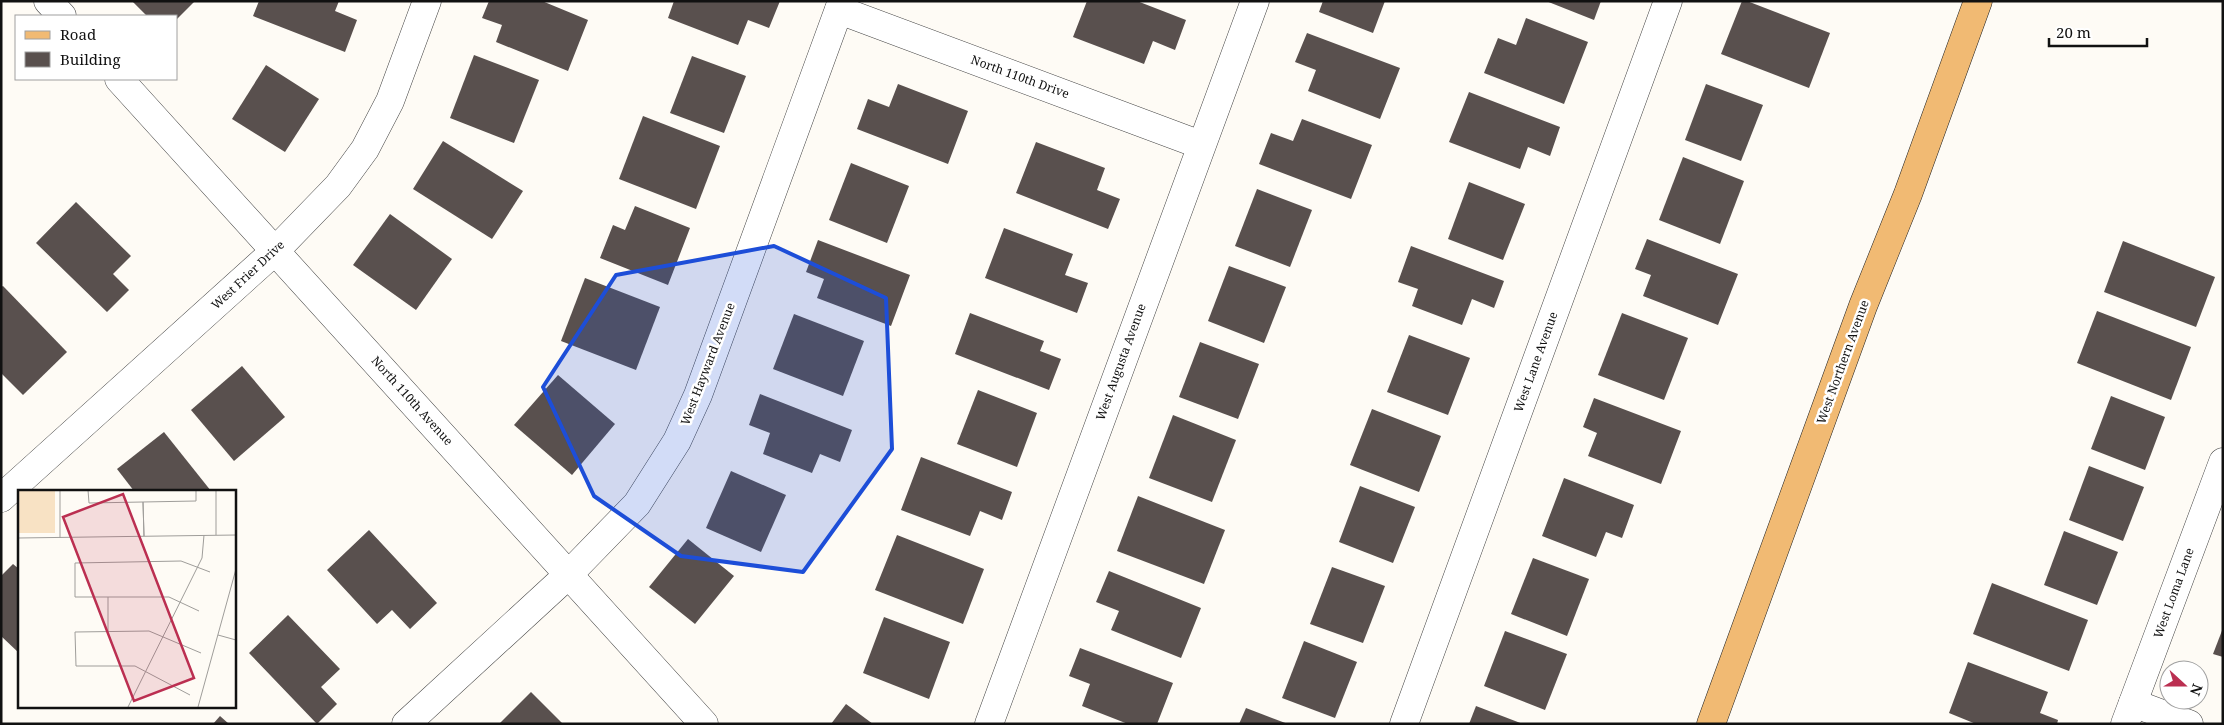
<svg xmlns="http://www.w3.org/2000/svg" width="2224" height="725" viewBox="0 0 2224 725" font-family="'Noto Serif',serif">
<rect width="100%" height="100%" fill="#fefbf5"/>
<!-- building -->
<g fill="#59504e">
<polygon points="132,1 195,1 176,20 176,16 147,16"/>
<polygon points="259,1 339,1 335,11 357,20 345,52 253,16"/>
<polygon points="489,1 542,1 588,20 568,71 496,42 502,25 482,18"/>
<polygon points="674,1 780,1 769,28 748,20 738,45 668,18"/>
<polygon points="1087,1 1137,1 1186,20 1175,50 1153,41 1144,64 1073,37"/>
<polygon points="1323,1 1385,1 1373,33 1319,12"/>
<polygon points="1546,1 1601,1 1594,20"/>
<polygon points="1742,1 1747,1 1830,33 1809,88 1721,54"/>
<polygon points="1526,18 1588,42 1564,104 1484,73 1498,38 1516,45"/>
<polygon points="1307,33 1400,68 1380,119 1308,91 1316,70 1295,62"/>
<polygon points="474,55 539,80 514,143 450,118"/>
<polygon points="692,56 746,76 724,133 670,113"/>
<polygon points="266,65 319,99 285,152 232,119"/>
<polygon points="898,84 968,111 948,164 857,129 868,99 889,107"/>
<polygon points="1706,84 1763,105 1741,161 1685,140"/>
<polygon points="1469,92 1560,127 1550,156 1528,147 1520,169 1449,142"/>
<polygon points="643,116 720,146 696,209 619,179"/>
<polygon points="1302,119 1372,145 1351,199 1259,164 1271,133 1293,141"/>
<polygon points="443,141 523,191 492,239 413,189"/>
<polygon points="1036,142 1105,168 1097,190 1120,199 1108,229 1016,193"/>
<polygon points="1683,157 1744,181 1720,244 1659,220"/>
<polygon points="851,163 909,186 887,243 829,220"/>
<polygon points="1469,182 1525,204 1503,260 1448,239"/>
<polygon points="1257,189 1312,210 1290,267 1235,246"/>
<polygon points="76,202 131,256 113,274 129,290 107,312 36,243"/>
<polygon points="635,206 690,228 668,285 600,258 613,225 625,230"/>
<polygon points="390,214 452,259 416,310 353,265"/>
<polygon points="1004,228 1073,254 1065,275 1088,283 1077,313 985,278"/>
<polygon points="1647,239 1738,274 1718,325 1643,296 1651,275 1635,269"/>
<polygon points="818,240 910,275 891,326 817,298 824,279 806,272"/>
<polygon points="2123,241 2215,277 2196,327 2104,292"/>
<polygon points="1411,246 1504,281 1494,308 1472,299 1462,325 1412,306 1418,289 1398,282"/>
<polygon points="1229,266 1286,287 1264,343 1208,321"/>
<polygon points="585,278 660,307 636,370 561,341"/>
<polygon points="3,286 67,352 23,395 1,373 1,287"/>
<polygon points="2097,311 2191,347 2171,400 2077,363"/>
<polygon points="970,313 1044,341 1040,351 1061,359 1049,390 955,354"/>
<polygon points="1622,313 1688,338 1664,400 1598,375"/>
<polygon points="794,314 864,341 843,396 773,369"/>
<polygon points="1409,335 1470,358 1448,415 1387,392"/>
<polygon points="1200,342 1259,364 1238,419 1179,397"/>
<polygon points="242,366 285,417 234,461 191,410"/>
<polygon points="558,375 615,424 572,475 514,425"/>
<polygon points="978,390 1037,413 1017,467 957,444"/>
<polygon points="760,394 852,430 840,462 820,454 812,473 763,454 770,433 749,425"/>
<polygon points="2111,396 2165,417 2145,470 2091,449"/>
<polygon points="1594,398 1681,431 1661,484 1588,456 1597,433 1583,427"/>
<polygon points="1372,409 1441,436 1419,492 1350,465"/>
<polygon points="1173,415 1236,440 1212,502 1149,478"/>
<polygon points="164,432 211,491 134,491 117,469"/>
<polygon points="921,457 1012,492 1002,520 980,511 970,536 901,510"/>
<polygon points="2089,466 2144,487 2123,541 2069,520"/>
<polygon points="731,471 786,495 761,552 706,528"/>
<polygon points="1564,478 1634,505 1622,538 1606,532 1596,557 1542,536"/>
<polygon points="1360,486 1415,507 1393,563 1339,542"/>
<polygon points="1138,496 1225,530 1204,584 1117,551"/>
<polygon points="369,530 437,603 410,629 392,610 377,624 327,570"/>
<polygon points="2064,531 2118,552 2097,605 2044,585"/>
<polygon points="897,535 984,569 963,624 875,590"/>
<polygon points="688,539 734,576 695,624 649,587"/>
<polygon points="1533,558 1589,579 1567,636 1511,614"/>
<polygon points="13,564 19,569 19,653 1,636 1,576"/>
<polygon points="1332,567 1385,586 1363,643 1310,624"/>
<polygon points="1109,571 1201,608 1181,658 1111,630 1119,611 1096,602"/>
<polygon points="1992,583 2088,620 2069,671 1973,634"/>
<polygon points="288,615 340,669 321,687 337,704 317,724 249,653"/>
<polygon points="884,617 950,642 929,699 863,673"/>
<polygon points="2223,628 2223,657 2213,654"/>
<polygon points="1505,631 1567,654 1545,710 1484,686"/>
<polygon points="1304,641 1357,662 1335,718 1282,698"/>
<polygon points="1080,648 1173,683 1157,724 1128,724 1082,706 1090,684 1069,676"/>
<polygon points="1968,662 2048,692 2040,713 2058,720 2057,724 1976,724 1949,713"/>
<polygon points="531,692 563,724 499,724"/>
<polygon points="846,704 873,724 831,724"/>
<polygon points="1476,706 1523,724 1469,724"/>
<polygon points="1246,708 1288,724 1239,724"/>
<polygon points="220,716 229,724 213,724"/>
</g>
<g fill="none" stroke-linecap="round" stroke-linejoin="round">
<!-- minor casing -->
<g stroke="#444" stroke-width="29">
<g id="minor">
<polyline points="48,1 62,16"/>
<polyline points="839,10 1201,145"/>
<polyline points="119,79 704,724"/>
<polyline points="1,498 276,250 338,186 365,149 390,101 427,1"/>
<polyline points="2133,703 2189,724"/>
<polyline points="406,724 568,575 637,504 677,441 698,395 842,1"/>
<polyline points="989,724 1255,1"/>
<polyline points="1404,724 1668,1"/>
<polyline points="2125,724 2223,462"/>
</g>
</g>
<!-- primary casing -->
<g stroke="#222" stroke-width="29">
<polyline id="primary" points="1711,724 1863,306 1908,194 1978,1"/>
</g>
<!-- minor -->
<use href="#minor" stroke="#fff" stroke-width="28"/>
<!-- primary -->
<use href="#primary" stroke="#f1ba73" stroke-width="28"/>
</g>
<!-- marked area -->
<path fill="#1d4ed8" fill-opacity="0.2" stroke="#1d4ed8" stroke-width="4" stroke-linejoin="round" d="M774 246 886 298 892 449 803 572 681 556 594 496 543 387 616 275Z"/>
<g text-anchor="middle" stroke-width="5" stroke-linejoin="round" paint-order="stroke">
<!-- street labels -->
<g font-size="12" fill="#111" stroke="#fff">
<text transform="translate(1020 77) rotate(20)" y="4">North 110th Drive</text>
<text transform="translate(248 275) rotate(-43)" y="4">West Frier Drive</text>
<text transform="translate(1121 362) rotate(-70)" y="4">West Augusta Avenue</text>
<text transform="translate(1536 362) rotate(-70)" y="4">West Lane Avenue</text>
<text transform="translate(1843 362) rotate(-70)" y="4">West Northern Avenue</text>
<text transform="translate(708 364) rotate(-69)" y="4">West Hayward Avenue</text>
<text transform="translate(412 401) rotate(48)" y="4">North 110th Avenue</text>
<text transform="translate(2174 593) rotate(-70)" y="4">West Loma Lane</text>
</g>
</g>
<!-- overview -->
<g transform="translate(18 490)">
<rect width="218" height="218" fill="#fefbf5"/>
<path d="M0 0H37V43H0Z" fill="#f8e2c4"/>
<path fill="none" stroke="#9f9d9a" stroke-width="1" d="M42 0V48M70 0 71 13 178 11V0M198 0V45M125 12 126 46M125 12 126 46M0 48 218 45M90 107V141M181 121 151 107H57V73L163 71 192 82M200 145 218 150M172 205 117 176H58L57 142 131 141 183 163M110 217 184 68 186 45M180 217 218 79"/>
<path fill="#bb2f51" fill-opacity="0.15" stroke="#bb2f51" stroke-width="2.5" d="M105 4 176 188 116 211 45 27Z"/>
<rect width="218" height="218" fill="none" stroke="#111" stroke-width="2.5"/>
</g>
<!-- border -->
<rect width="2224" height="725" fill="none" stroke="#111111" stroke-width="5"/>
<!-- legend -->
<rect x="15" y="15" width="162" height="65" fill="#ffffff" stroke="#a0a0a0"/>
<rect x="25" y="31" width="25" height="8" fill="#f1ba73" stroke="#a0a0a0"/>
<text x="60" y="40" font-size="15" fill="#111111">Road</text>
<rect x="25" y="52" width="25" height="15" fill="#59504e" stroke="#a0a0a0"/>
<text x="60" y="65" font-size="15" fill="#111111">Building</text>
<!-- north arrow -->
<g transform="translate(2184 685) rotate(111)"><circle r="24" fill="#ffffff" stroke="#a0a0a0"/>
<path d="M0-4L9 19L0 12L-9 19Z" fill="#bb2f51"/>
<text y="-8" font-size="14" font-weight="bold" text-anchor="middle" fill="#111111">N</text>
</g>
<!-- scale -->
<path d="M2049 38v8h98v-8" fill="none" stroke="#111111" stroke-width="2.5"/>
<text x="2056" y="38" font-size="15" fill="#111111" stroke="#ffffff" stroke-width="4" paint-order="stroke">20 m</text>
</svg>
